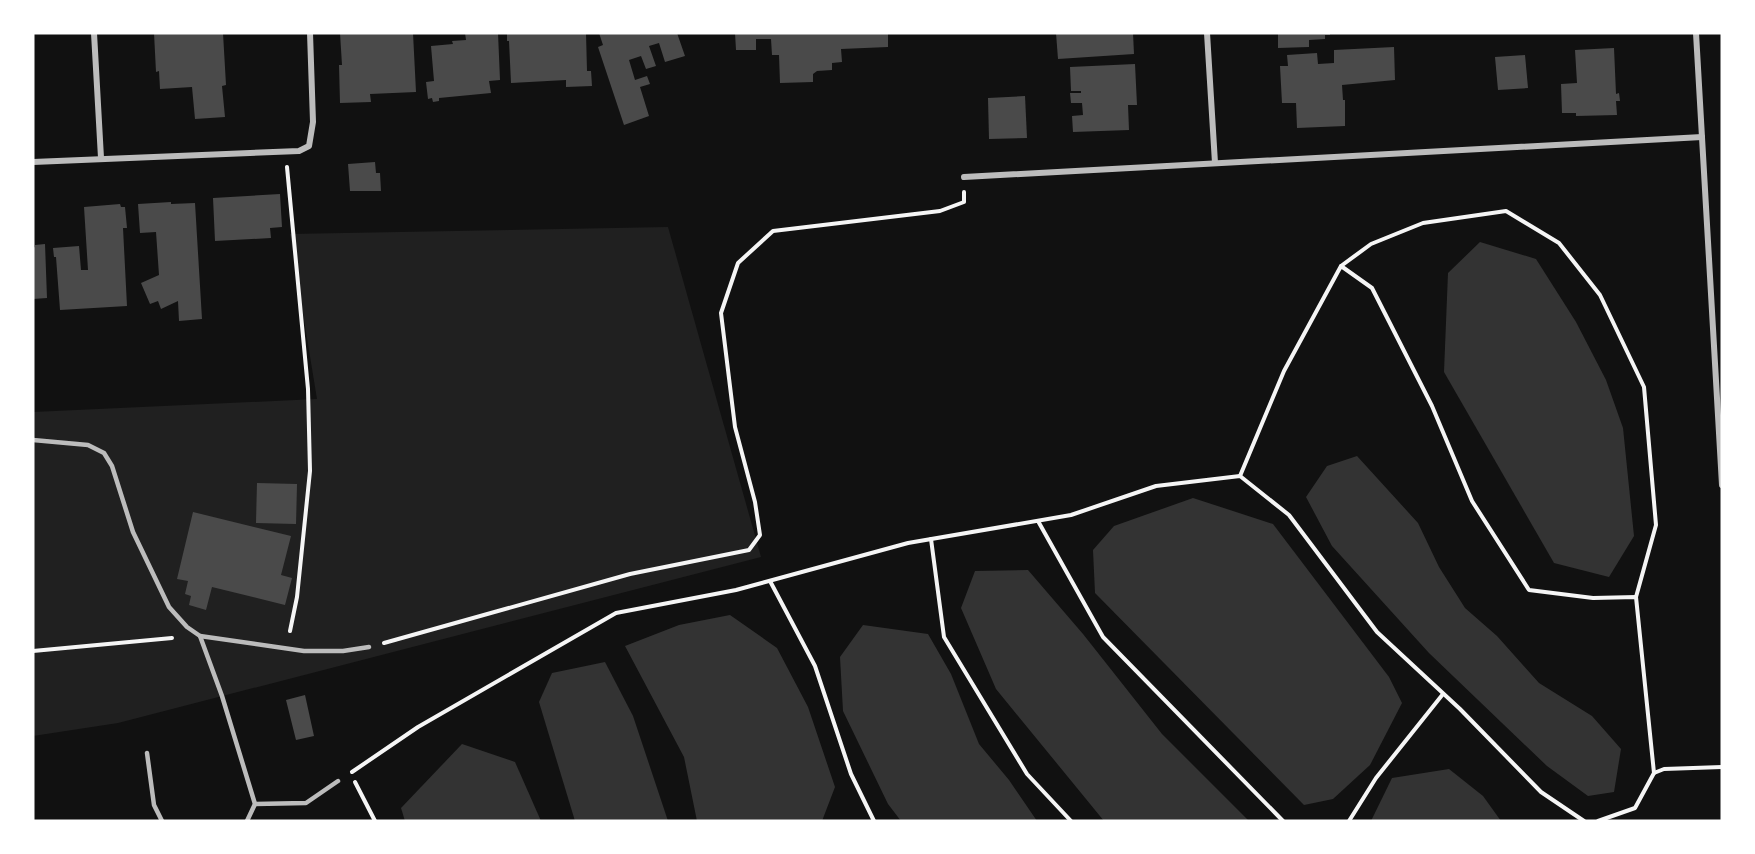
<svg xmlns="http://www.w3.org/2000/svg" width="1755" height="854" viewBox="0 0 1755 854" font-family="Helvetica,sans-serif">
<rect width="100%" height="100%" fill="#111"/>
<!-- green -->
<polygon fill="#202020" points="668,227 761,557 118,723 33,736 33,412 317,399 290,234"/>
<!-- water -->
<g fill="#333">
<polygon points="1480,242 1536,259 1576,322 1606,380 1623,428 1634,536 1609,577 1554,563 1444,372 1448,273"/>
<polygon points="1357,456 1418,523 1439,567 1465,608 1497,636 1539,683 1592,716 1621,749 1614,792 1588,796 1547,766 1429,653 1332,546 1306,497 1327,466"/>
<polygon points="1193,498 1273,524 1389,677 1402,703 1370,765 1333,799 1304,805 1095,593 1093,550 1114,526"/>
<polygon points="1028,570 1083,634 1162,734 1249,821 1104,821 996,689 961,608 975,571"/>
<polygon points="730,615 777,648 808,707 835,787 822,821 697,821 684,757 625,646 679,625"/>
<polygon points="863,625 928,634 951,674 979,744 1009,780 1037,821 901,821 888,804 843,711 840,657"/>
<polygon points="605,662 633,716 668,821 575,821 539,702 552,673"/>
<polygon points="462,744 515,762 541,821 405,821 401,808"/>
<polygon points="1449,769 1483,796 1501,821 1371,821 1392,778"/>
</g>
<!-- building -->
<g fill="#4a4a4a">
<polygon points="154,33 223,33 226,85 222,86 225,117 195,119 192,87 160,89 159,71 156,72"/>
<polygon points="340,33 413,33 416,92 370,94 371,102 340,103 339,65 342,65"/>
<polygon points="465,33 498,33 500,80 489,81 491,93 439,98 439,101 433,102 432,98 428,99 426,82 434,81 431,46 453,44 452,41 466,40"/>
<polygon points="507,33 586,33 587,71 591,71 592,86 566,87 566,80 511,83 509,41 507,41"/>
<polygon points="599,33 677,33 685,56 665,62 659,43 649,46 656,66 646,69 641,56 629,60 635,80 647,76 650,84 640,87 649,116 624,125 598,47 603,45"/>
<polygon points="735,33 888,33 888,47 841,49 842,62 832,63 832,70 817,71 813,74 813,82 780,83 779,55 772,55 771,39 756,39 756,50 736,50"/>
<polygon points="1056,33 1133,33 1134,54 1058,59"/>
<polygon points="1278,33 1330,33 1330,35 1325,35 1325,39 1309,40 1309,47 1278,48"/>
<polygon points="1394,47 1395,80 1342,85 1343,100 1345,100 1345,126 1297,128 1296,103 1282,103 1280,66 1288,66 1287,55 1317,53 1318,64 1334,63 1334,50"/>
<polygon points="1614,48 1616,94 1619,93 1620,101 1616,101 1617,115 1576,116 1576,113 1562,113 1561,84 1577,83 1575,50"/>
<polygon points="1525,55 1528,88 1498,90 1495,57"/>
<polygon points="1135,64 1137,105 1128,105 1129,130 1073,132 1072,116 1083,115 1082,103 1071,103 1070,93 1081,93 1081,91 1071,91 1070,67"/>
<polygon points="1025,96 1027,138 989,139 988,98"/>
<polygon points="375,162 376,173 380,173 381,191 350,191 348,164"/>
<polygon points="280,194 282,227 270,228 271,238 215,241 213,198"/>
<polygon points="171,202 171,204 195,203 202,319 179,321 178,301 161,309 158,301 150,304 141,283 159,275 156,232 140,233 138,204"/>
<polygon points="120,204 121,207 125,207 127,228 123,228 127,306 60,310 56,257 54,257 53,248 79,246 81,270 88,270 84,207"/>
<polygon points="45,244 47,298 33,299 33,248 35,247 35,245"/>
<polygon points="257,483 297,484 296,524 256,523"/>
<polygon points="193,512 291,536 281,575 292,578 285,605 212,587 206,610 189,605 191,596 185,594 188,581 177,579"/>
<polygon points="305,695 314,736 296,740 286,700"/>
</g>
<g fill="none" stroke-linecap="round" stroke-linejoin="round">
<!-- path -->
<g stroke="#f5f5f5" stroke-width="4">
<polyline points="287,167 308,389 310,471 297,597 290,631"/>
<polyline points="1341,266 1371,244 1423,223 1506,211 1559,243 1600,295 1644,387 1656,525 1636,597"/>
<polyline points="1240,476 1284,371 1341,266 1372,288 1432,406 1472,501 1529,590 1593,598 1636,597 1654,773"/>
<polyline points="1038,521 1103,637 1283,821"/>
<polyline points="931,539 944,637 1027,774 1071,821"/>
<polyline points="770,581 815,666 851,774 874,821"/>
<polyline points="384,643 630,574 749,550 760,535 755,502 735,427 721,313 738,263 773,231 940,211 964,202 964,192"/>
<polyline points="33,651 172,638"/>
<polyline points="352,772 418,727 616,613 736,590 908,543 1071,515 1156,486 1240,476 1289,515 1377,632 1460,709 1541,792 1584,821"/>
<polyline points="355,782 375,821"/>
<polyline points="1349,821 1376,778 1443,694"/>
<polyline points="1598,821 1635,808 1654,773 1664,769 1722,767"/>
</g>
<!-- service -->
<g stroke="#bcbcbc" stroke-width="4.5">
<polyline points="33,440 88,445 104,453 112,466 133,532 169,607 187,627 200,636 222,696 255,804 247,821"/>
<polyline points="200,636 304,651 343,651 369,647"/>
<polyline points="147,753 154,805 162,821"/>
<polyline points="255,804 306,803 338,781"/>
</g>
<!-- minor -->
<g stroke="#bcbcbc" stroke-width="6">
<polyline points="94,33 101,158"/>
<polyline points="1207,33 1215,163"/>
<polyline points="1696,33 1722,485"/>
<polyline points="33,162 299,151 309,146 313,122 310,33"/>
<polyline points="964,177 1702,137"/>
</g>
</g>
<!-- border -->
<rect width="1755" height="854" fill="none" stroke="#ffffff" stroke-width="69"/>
</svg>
